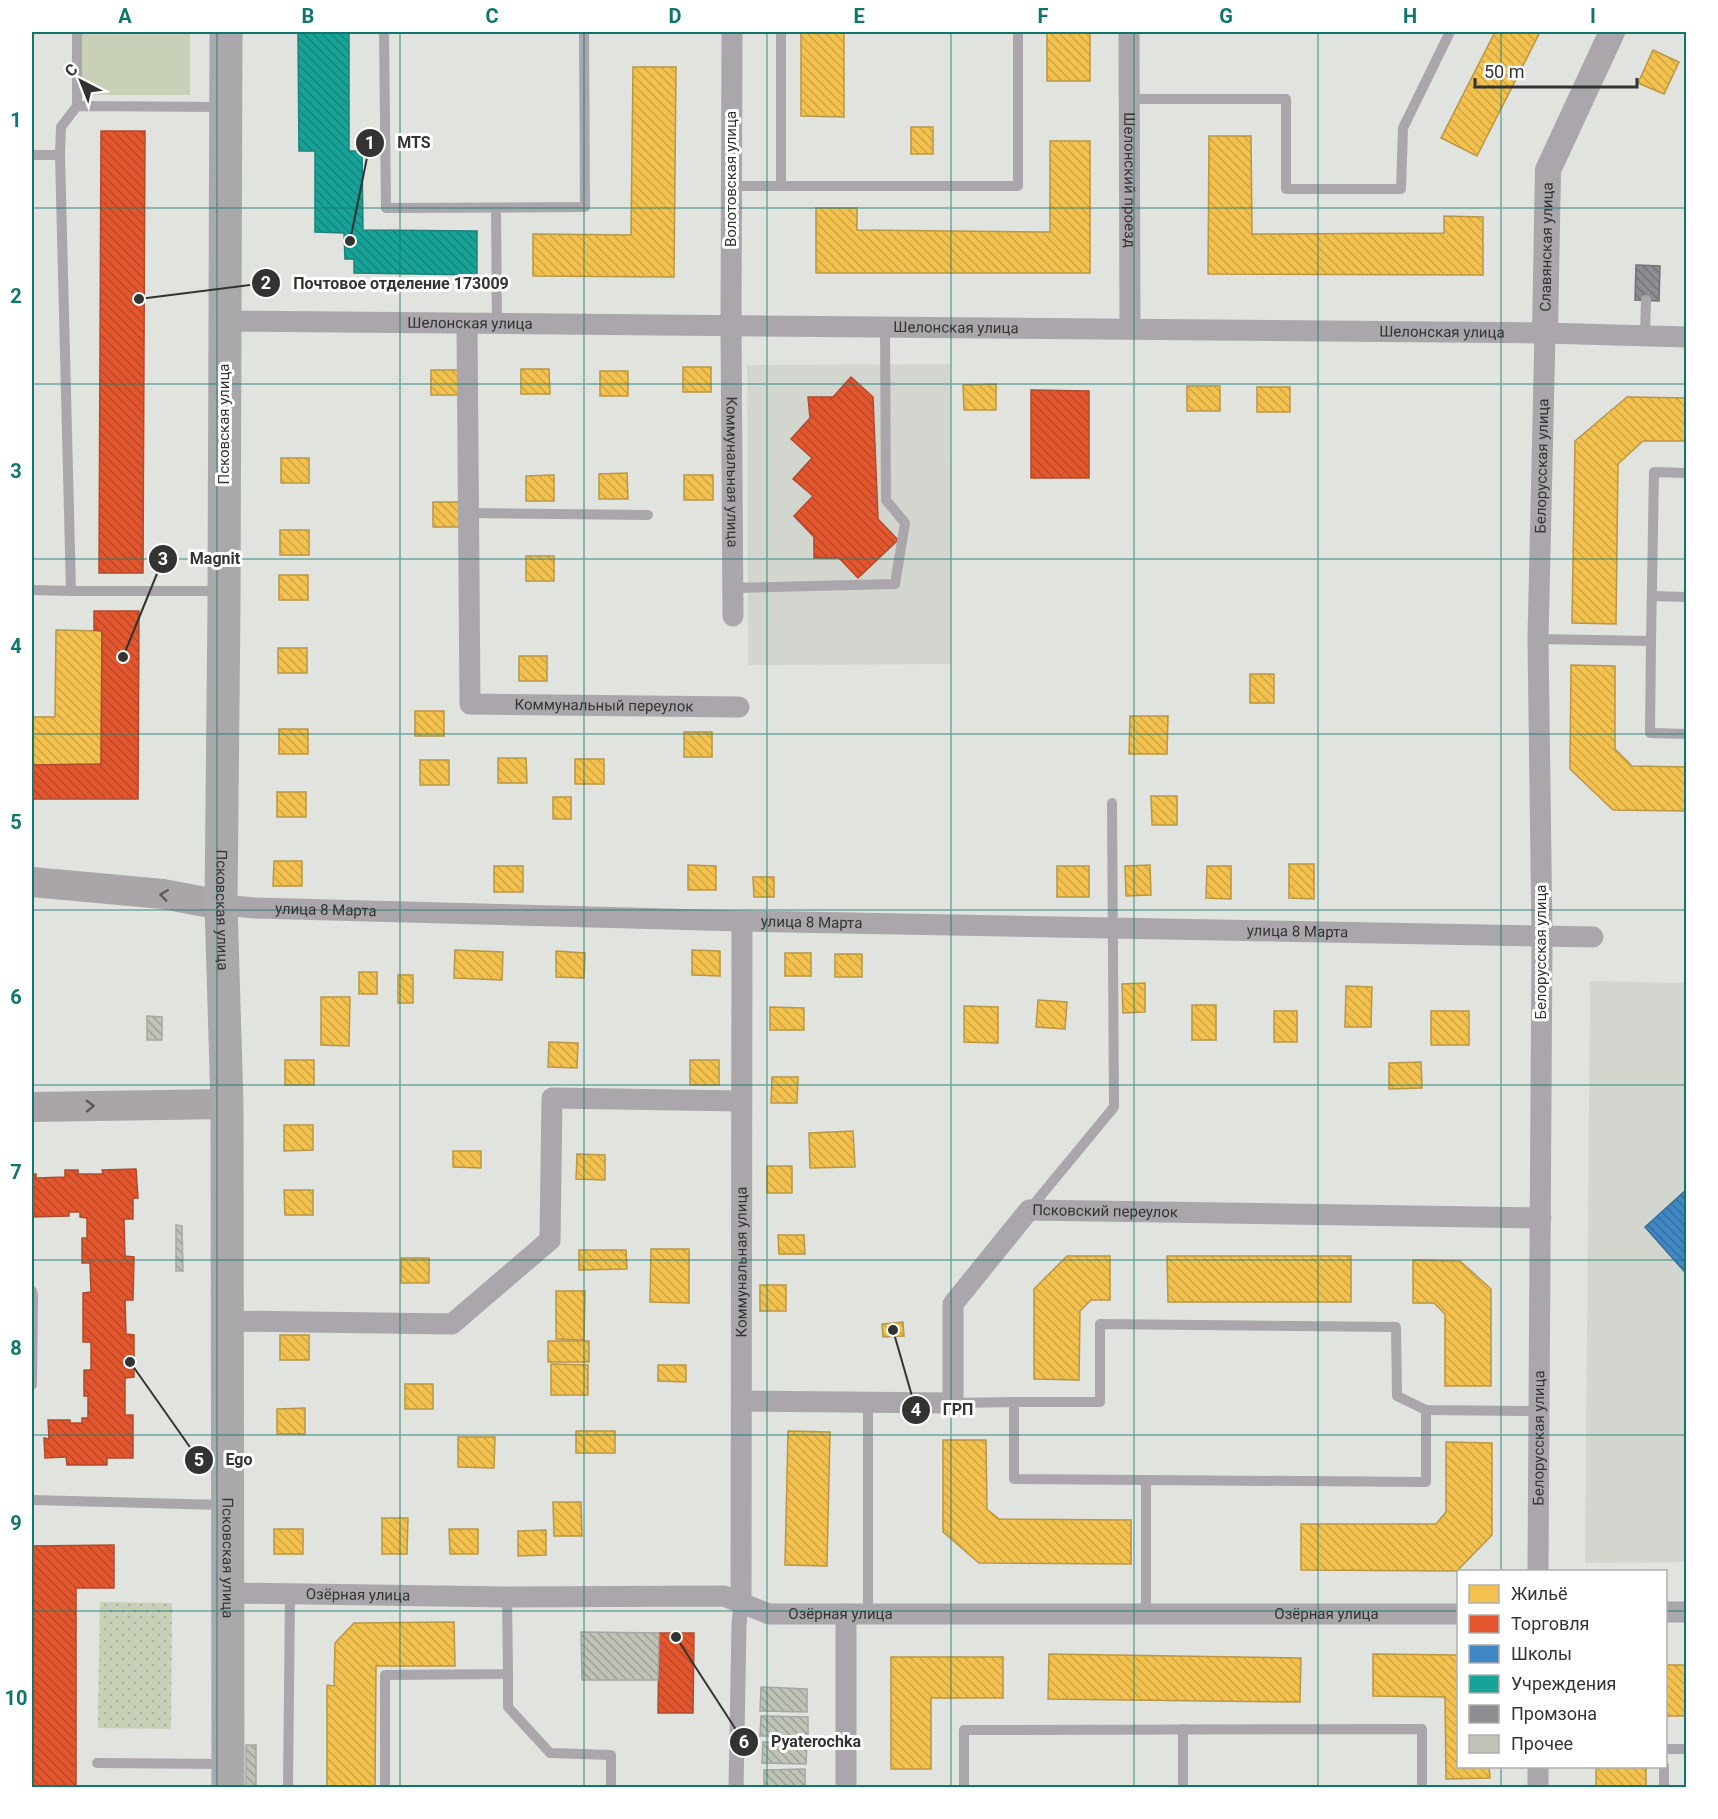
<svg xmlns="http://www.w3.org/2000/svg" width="1718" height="1819" viewBox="0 0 1718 1819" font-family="Roboto,sans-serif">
<defs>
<pattern id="grass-dots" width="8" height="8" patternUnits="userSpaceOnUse" patternTransform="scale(1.5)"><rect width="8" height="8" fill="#c8d0b8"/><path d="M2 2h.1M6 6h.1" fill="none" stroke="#acb39f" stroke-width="1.8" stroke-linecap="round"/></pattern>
<pattern id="homes-back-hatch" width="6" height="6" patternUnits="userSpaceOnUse" patternTransform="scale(1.5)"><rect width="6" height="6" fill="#f2c14e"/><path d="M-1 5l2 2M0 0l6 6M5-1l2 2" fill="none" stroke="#d0a645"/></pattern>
<pattern id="shops-back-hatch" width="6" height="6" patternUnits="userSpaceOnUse" patternTransform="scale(1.5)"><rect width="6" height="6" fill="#e4572e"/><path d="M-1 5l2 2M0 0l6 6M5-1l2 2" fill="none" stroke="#b94928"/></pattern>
<pattern id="schools-back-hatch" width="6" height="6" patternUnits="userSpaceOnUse" patternTransform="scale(1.5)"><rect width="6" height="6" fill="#3f88c5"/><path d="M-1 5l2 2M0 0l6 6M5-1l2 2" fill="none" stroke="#3570a1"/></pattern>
<pattern id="public-back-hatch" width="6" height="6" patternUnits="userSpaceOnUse" patternTransform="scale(1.5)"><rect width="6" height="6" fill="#17a398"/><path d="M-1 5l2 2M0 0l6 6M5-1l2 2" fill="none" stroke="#15867d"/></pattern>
<pattern id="industry-back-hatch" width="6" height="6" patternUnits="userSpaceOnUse" patternTransform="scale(1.5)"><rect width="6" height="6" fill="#8d8d92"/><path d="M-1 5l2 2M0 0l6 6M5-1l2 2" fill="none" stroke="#747478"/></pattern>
<pattern id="building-back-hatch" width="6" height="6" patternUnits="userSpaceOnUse" patternTransform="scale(1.5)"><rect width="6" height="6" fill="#c0c4b7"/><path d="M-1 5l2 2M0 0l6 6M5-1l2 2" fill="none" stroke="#9da095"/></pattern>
</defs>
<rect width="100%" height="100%" fill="#e1e3df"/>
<!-- built -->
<g fill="#d3d6ce">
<polygon points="950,364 951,664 748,665 747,365"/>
<polygon points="1590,981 1686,983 1686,1562 1585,1563"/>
</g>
<!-- grass -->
<polygon fill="url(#grass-dots)" points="100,1602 172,1603 171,1729 98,1728"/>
<!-- green -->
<rect fill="#c8d0b8" x="82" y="32" width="108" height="63"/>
<!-- homes -->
<g fill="url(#homes-back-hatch)" stroke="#b99746" stroke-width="1.5">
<polygon points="801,32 844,32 844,117 801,116"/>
<rect x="1047" y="32" width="43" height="49"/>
<polygon points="1495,32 1540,32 1477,156 1441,138"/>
<polygon points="1653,50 1679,62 1664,94 1638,83"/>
<polygon points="633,67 676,67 674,277 533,276 533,234 631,235"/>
<rect x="911" y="127" width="22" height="27"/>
<polygon points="1209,136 1251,136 1252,234 1444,233 1444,216 1483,217 1483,275 1208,274"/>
<polygon points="1050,141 1090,141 1090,273 816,273 816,208 857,208 857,230 1050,232"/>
<rect x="683" y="367" width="28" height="25"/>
<polygon points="521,369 549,369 550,394 521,394"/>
<rect x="431" y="370" width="28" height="25"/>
<rect x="600" y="371" width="28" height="25"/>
<polygon points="996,384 996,410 964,410 963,385"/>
<rect x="1187" y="386" width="33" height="25"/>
<rect x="1257" y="387" width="33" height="25"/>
<polygon points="1627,397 1686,398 1686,441 1643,441 1618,464 1616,624 1572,623 1575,441"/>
<rect x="281" y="458" width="28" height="25"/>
<polygon points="627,473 628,499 599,499 599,474"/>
<polygon points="554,475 554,501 526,501 526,476"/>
<rect x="684" y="475" width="29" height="25"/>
<rect x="433" y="502" width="29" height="25"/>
<rect x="280" y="530" width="29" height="25"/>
<rect x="526" y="556" width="28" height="25"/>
<rect x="279" y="575" width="29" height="25"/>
<polygon points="56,630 102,631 101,764 32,765 32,717 55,717"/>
<rect x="278" y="648" width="29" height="25"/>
<rect x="519" y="656" width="28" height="25"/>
<polygon points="1571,665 1615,666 1615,749 1632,766 1686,767 1686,811 1613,810 1570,769"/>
<rect x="1250" y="674" width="24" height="29"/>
<rect x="415" y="711" width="29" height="25"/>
<polygon points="1130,716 1168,716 1167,754 1129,754"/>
<rect x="279" y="729" width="29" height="25"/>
<rect x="684" y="732" width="28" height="25"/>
<polygon points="498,758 526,758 527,783 498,783"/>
<rect x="575" y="759" width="29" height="25"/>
<rect x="420" y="760" width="29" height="25"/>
<rect x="277" y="792" width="29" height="25"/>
<polygon points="1151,796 1177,796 1177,825 1152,825"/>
<rect x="553" y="797" width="18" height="22"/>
<polygon points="274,861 302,861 302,886 273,886"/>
<polygon points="1289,864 1314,864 1314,899 1289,898"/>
<polygon points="688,865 716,866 716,890 688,890"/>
<polygon points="1150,865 1151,895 1126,896 1125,866"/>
<rect x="494" y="866" width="29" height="26"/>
<rect x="1057" y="866" width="32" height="31"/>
<polygon points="1207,866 1231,866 1231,899 1206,898"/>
<polygon points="753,877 774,877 774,897 754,897"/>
<polygon points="455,950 503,952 502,980 454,978"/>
<polygon points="692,950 720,951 720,976 692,975"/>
<polygon points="556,951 585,953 584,978 556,977"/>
<rect x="785" y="953" width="26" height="23"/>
<rect x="835" y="954" width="27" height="23"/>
<rect x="359" y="972" width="18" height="22"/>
<rect x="398" y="975" width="15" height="28"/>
<polygon points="1145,983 1145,1012 1123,1013 1122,984"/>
<polygon points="1346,986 1372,987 1371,1027 1345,1027"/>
<polygon points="321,997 350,997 349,1046 321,1045"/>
<polygon points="1038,1000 1067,1002 1065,1029 1036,1027"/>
<rect x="1192" y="1005" width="24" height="35"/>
<polygon points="964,1006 998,1007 998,1043 964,1042"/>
<polygon points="770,1007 804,1008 804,1030 770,1030"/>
<rect x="1274" y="1011" width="23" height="31"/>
<rect x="1431" y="1011" width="38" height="34"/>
<polygon points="549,1042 578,1043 577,1068 548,1067"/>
<rect x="285" y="1060" width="29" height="25"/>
<rect x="690" y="1060" width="29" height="25"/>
<polygon points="1421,1062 1422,1088 1389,1089 1389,1063"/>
<polygon points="772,1077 798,1077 797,1103 771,1103"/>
<polygon points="284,1125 313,1125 313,1150 284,1151"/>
<polygon points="853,1131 855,1167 810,1168 809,1133"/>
<polygon points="453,1151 481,1151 481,1168 453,1167"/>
<polygon points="577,1154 605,1155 605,1180 576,1179"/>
<rect x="767" y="1166" width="25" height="27"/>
<polygon points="284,1190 313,1190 313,1215 285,1215"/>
<polygon points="778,1235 804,1235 805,1254 779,1254"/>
<polygon points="651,1249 689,1249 689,1303 650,1302"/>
<polygon points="579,1250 626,1250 627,1269 579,1270"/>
<polygon points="1067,1256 1110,1256 1110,1300 1091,1300 1080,1311 1079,1380 1034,1379 1034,1289"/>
<polygon points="1167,1256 1351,1256 1351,1302 1168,1302"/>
<rect x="401" y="1258" width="28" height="25"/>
<polygon points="1413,1260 1460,1261 1491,1289 1491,1386 1445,1386 1445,1314 1434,1303 1413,1303"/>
<rect x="760" y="1285" width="26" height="26"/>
<polygon points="556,1291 585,1291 584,1340 556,1339"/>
<polygon points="903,1322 904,1336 883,1337 882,1324"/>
<rect x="280" y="1335" width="29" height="25"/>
<rect x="548" y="1341" width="41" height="21"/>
<polygon points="551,1364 588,1365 588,1395 551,1395"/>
<polygon points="658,1365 686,1365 686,1382 658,1381"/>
<rect x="405" y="1384" width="28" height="25"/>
<polygon points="305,1408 305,1434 277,1434 277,1409"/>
<rect x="576" y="1431" width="39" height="22"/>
<polygon points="788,1431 830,1432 827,1566 785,1565"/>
<polygon points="458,1437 495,1437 494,1468 458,1467"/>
<polygon points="943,1440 986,1440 987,1509 999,1519 1131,1520 1131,1564 979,1563 943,1532"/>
<polygon points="1446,1442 1492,1443 1492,1535 1457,1571 1301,1570 1301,1524 1436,1524 1446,1512"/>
<polygon points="553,1502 581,1502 582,1536 554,1536"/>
<polygon points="382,1518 408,1518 407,1554 382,1554"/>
<rect x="274" y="1529" width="29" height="25"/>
<polygon points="449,1529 478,1529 478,1554 450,1554"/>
<polygon points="546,1530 546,1555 518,1556 518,1531"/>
<polygon points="454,1622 455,1666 376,1666 375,1788 327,1788 327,1685 334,1686 335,1643 354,1623"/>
<polygon points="1049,1654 1301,1658 1300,1702 1048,1699"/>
<polygon points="1373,1654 1458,1655 1458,1766 1489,1766 1490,1778 1446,1779 1445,1697 1373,1696"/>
<polygon points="891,1657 1003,1657 1003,1698 931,1698 931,1769 891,1769"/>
<rect x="1666" y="1665" width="20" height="51"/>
<rect x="1596" y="1766" width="50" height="22"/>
</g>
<!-- shops -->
<g fill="url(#shops-back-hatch)" stroke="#af4c2f" stroke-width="1.5">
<polygon points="101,131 145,131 143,573 99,573"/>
<polygon points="851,377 873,397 878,519 898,540 858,578 839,558 814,558 814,537 794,516 813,496 793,479 812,458 791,439 810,418 808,397 833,397"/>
<polygon points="1031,390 1089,391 1089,478 1031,478"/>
<polygon points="94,611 139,611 138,799 32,799 32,765 101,764 102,631 94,630"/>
<polygon points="136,1169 138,1198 133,1198 133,1219 124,1219 125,1256 134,1257 133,1300 125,1300 126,1334 134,1335 134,1377 125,1378 125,1415 133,1415 133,1458 107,1458 107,1465 67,1465 66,1457 45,1458 44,1438 49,1439 48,1420 70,1420 70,1423 82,1423 82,1418 88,1418 88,1396 84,1396 84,1370 91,1370 91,1342 83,1342 83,1293 91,1292 90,1263 82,1263 82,1238 87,1238 87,1218 80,1217 80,1212 69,1212 69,1216 32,1217 32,1174 36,1174 36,1178 65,1177 65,1170 78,1170 78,1174 103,1174 102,1170"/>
<polygon points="114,1545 114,1588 76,1588 76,1788 32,1788 32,1546"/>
<polygon points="659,1633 694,1633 693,1713 658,1713"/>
</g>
<!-- schools -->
<polygon fill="url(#schools-back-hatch)" stroke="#3b6f99" stroke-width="1.5" points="1686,1190 1686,1270 1684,1271 1645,1227"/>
<!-- public -->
<polygon fill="url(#public-back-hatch)" stroke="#1f8279" stroke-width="1.5" points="298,32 349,32 349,151 362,151 363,230 477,231 477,275 354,273 354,259 345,259 344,233 315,232 315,151 299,151"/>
<!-- industry -->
<polygon fill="url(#industry-back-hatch)" stroke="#727275" stroke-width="1.5" points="1636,265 1660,266 1659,301 1635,300"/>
<!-- building -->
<g fill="url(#building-back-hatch)" stroke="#a6a6a4" stroke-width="1.5">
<polygon points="147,1016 162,1017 162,1040 147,1040"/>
<polygon points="176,1225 182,1226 183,1271 176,1271"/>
<polygon points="581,1632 659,1633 658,1680 582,1680"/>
<polygon points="761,1687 807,1689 807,1712 760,1711"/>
<polygon points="761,1716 808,1717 808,1737 760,1736"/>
<polygon points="763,1742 807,1744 806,1764 762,1763"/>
<rect x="246" y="1745" width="10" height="43"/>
<polygon points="805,1769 805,1788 764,1788 764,1770"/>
</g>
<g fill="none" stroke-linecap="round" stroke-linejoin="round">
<!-- service -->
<g stroke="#aaa6ab" stroke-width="10">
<polyline points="384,32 386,208 585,207 584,32"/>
<polyline points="1129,99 1286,99 1286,189 1401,189 1403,128 1450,32"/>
<polyline points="77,106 77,32"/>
<polyline points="32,155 60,155 61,127 77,106 222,107"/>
<polyline points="60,155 71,591 221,591"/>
<polyline points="731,186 1018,186 1018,32"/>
<polyline points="781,186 781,32"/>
<polyline points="496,208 497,324"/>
<polyline points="1645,335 1646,300"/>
<polyline points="470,513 648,515"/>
<polyline points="733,588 895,584 905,523 886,500 885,327"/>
<polyline points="32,590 71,591"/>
<polyline points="1652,596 1686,597"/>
<polyline points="1538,639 1651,641 1654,472 1686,473"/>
<polyline points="1651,641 1650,733 1686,734"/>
<polyline points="1029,1210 1114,1107 1112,803"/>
<polyline points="32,1291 33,1295 32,1385"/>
<polyline points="1014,1402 1100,1402 1100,1324 1396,1327 1397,1396 1426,1410 1538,1411"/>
<polyline points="868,1403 868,1614"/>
<polyline points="953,1403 1014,1402 1014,1479 1426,1482 1426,1410"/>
<polyline points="32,1500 223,1505"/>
<polyline points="1146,1614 1146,1480"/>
<polyline points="508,1674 508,1707 550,1753 611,1755 611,1788"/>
<polyline points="1183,1729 1183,1788"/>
<polyline points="1666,1749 1686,1749"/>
<polyline points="97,1763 226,1764"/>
<polyline points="288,1788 290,1594"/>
<polyline points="385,1788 385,1675 508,1674 507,1597"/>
<polyline points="964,1788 964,1730 1422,1729 1422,1788"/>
<polyline points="1664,1788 1664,1766"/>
</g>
<!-- pedestrian -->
<polyline stroke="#aaa6ab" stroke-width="15" points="736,1788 739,1625 741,1602"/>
<!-- minor -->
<g stroke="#aaa6ab" stroke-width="21">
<path id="s1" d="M732 32 731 326 733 616"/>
<path id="s2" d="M1129 32 1130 329"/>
<path id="s3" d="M224 321 1545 333 1686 337"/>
<path id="s4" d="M467 324 470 704 739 707"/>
<path id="s5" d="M221 905 256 908 742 921 1593 937"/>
<polyline points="226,1321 452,1324 550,1240 552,1098 741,1101"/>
<path id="s6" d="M742 1401 953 1403V1304L1029 1210 1541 1218"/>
<path id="s7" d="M1538 1572 1542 937 1538 639 1545 333"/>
<path id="s8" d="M228 1593 507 1597 724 1596 769 1614H1458"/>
<path id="s9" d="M741 1602 742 921"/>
<polyline points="1666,1612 1686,1612"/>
<polyline points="846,1788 846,1614"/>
<polyline points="1538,1788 1538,1766"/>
</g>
<!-- tertiary -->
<path stroke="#aaa6ab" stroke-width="26" id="s10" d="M1545 333 1548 170 1612 32"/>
<!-- secondary -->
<g stroke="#a9a5a9" stroke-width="30">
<polyline points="32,882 163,894 221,905"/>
<polyline points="32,1107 227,1104"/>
</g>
<!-- primary -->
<path stroke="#aba8ac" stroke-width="33" id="s11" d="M226 32 224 604 221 905 227 1104 228 1788"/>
</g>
<!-- one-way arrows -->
<defs><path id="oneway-chevron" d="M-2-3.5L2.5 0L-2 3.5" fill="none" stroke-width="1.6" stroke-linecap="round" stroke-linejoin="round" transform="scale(1.5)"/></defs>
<g stroke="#5c5c5c">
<use href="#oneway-chevron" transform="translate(164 895) rotate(-172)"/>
<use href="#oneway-chevron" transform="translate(90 1106) rotate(-1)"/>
</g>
<!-- grid -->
<path fill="none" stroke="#0f766e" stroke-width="1.5" stroke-opacity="0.55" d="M217 32V1788M400 32V1788M584 32V1788M767 32V1788M951 32V1788M1134 32V1788M1318 32V1788M1501 32V1572M32 208H1686M32 384H1686M32 559H1686M32 734H1686M32 910H1686M32 1085H1686M32 1260H1686M32 1435H1686M32 1611H1458M1666 1611H1686M1501 1766V1788"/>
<g text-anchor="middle" stroke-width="6" stroke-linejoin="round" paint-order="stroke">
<!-- street labels -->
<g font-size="15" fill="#333432" stroke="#fff">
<text transform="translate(731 179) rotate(-90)" y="5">Волотовская улица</text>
<text dy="5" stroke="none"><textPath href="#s2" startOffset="148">Шелонский проезд</textPath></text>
<text dy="5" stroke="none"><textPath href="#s10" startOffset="86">Славянская улица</textPath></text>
<text dy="5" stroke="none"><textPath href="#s3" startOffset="246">Шелонская улица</textPath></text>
<text dy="5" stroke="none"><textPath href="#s3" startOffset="732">Шелонская улица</textPath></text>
<text dy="5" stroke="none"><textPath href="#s3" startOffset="1218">Шелонская улица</textPath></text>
<text transform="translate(224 424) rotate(-90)" y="5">Псковская улица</text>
<text dy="5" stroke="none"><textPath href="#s7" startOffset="1106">Белорусская улица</textPath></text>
<text dy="5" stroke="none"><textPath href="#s1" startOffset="440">Коммунальная улица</textPath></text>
<text dy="5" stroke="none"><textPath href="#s4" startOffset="514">Коммунальный переулок</textPath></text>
<text dy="5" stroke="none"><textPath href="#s5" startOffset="105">улица 8 Марта</textPath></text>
<text dy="5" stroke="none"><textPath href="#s11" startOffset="878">Псковская улица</textPath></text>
<text dy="5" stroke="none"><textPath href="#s5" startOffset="591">улица 8 Марта</textPath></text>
<text dy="5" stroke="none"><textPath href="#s5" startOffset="1077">улица 8 Марта</textPath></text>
<text transform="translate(1541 952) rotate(-90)" y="5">Белорусская улица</text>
<text dy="5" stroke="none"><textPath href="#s6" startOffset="507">Псковский переулок</textPath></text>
<text dy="5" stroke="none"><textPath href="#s9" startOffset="340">Коммунальная улица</textPath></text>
<text dy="5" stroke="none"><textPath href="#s7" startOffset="134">Белорусская улица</textPath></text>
<text dy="5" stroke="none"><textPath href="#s11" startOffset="1526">Псковская улица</textPath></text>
<text dy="5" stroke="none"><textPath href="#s8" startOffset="130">Озёрная улица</textPath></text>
<text dy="5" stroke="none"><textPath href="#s8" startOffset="616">Озёрная улица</textPath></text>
<text dy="5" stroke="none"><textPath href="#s8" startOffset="1102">Озёрная улица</textPath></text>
</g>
</g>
<!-- callouts -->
<path fill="none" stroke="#333432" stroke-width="2" d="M350 241L370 143M139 299L266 283M123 657L163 559M893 1330L916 1410M130 1362L199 1460M676 1637L744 1742"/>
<g fill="#333432" stroke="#fff" stroke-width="2">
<circle cx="350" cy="241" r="6"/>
<circle cx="139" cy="299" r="6"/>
<circle cx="123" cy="657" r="6"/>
<circle cx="893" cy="1330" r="6"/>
<circle cx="130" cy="1362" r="6"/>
<circle cx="676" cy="1637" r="6"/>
<circle cx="370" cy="143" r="15"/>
<circle cx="266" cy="283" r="15"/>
<circle cx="163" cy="559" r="15"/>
<circle cx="916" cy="1410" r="15"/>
<circle cx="199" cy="1460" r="15"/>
<circle cx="744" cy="1742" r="15"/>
</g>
<g font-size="18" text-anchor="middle" font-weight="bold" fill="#fff">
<text x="370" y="149">1</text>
<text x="266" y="289">2</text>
<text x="163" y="565">3</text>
<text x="916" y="1416">4</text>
<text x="199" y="1466">5</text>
<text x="744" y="1748">6</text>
</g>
<g font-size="16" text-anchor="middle" font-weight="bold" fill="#333432" stroke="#fff" stroke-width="6" stroke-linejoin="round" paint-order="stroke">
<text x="414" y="148">MTS</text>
<text x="401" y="289">Почтовое отделение 173009</text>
<text x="215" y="564">Magnit</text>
<text x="958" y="1415">ГРП</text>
<text x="239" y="1465">Ego</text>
<text x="816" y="1747">Pyaterochka</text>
</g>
<!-- border -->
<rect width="1718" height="1819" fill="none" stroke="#ffffff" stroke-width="66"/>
<!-- legend -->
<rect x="1457" y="1570" width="210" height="198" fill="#ffffff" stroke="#adaead" stroke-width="1.5"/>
<rect x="1469" y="1585" width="30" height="18" fill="#f2c14e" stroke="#adaead" stroke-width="1.5"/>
<text x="1511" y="1600" font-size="18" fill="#333432">Жильё</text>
<rect x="1469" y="1615" width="30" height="18" fill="#e4572e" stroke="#adaead" stroke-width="1.5"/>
<text x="1511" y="1630" font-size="18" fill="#333432">Торговля</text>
<rect x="1469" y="1645" width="30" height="18" fill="#3f88c5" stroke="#adaead" stroke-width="1.5"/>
<text x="1511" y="1660" font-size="18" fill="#333432">Школы</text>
<rect x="1469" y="1675" width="30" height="18" fill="#17a398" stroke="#adaead" stroke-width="1.5"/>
<text x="1511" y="1690" font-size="18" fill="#333432">Учреждения</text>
<rect x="1469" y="1705" width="30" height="18" fill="#8d8d92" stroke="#adaead" stroke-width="1.5"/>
<text x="1511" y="1720" font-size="18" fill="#333432">Промзона</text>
<rect x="1469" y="1735" width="30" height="18" fill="#c0c4b7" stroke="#adaead" stroke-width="1.5"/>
<text x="1511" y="1750" font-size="18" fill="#333432">Прочее</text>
<!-- north arrow -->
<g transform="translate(81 81) rotate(318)" stroke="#ffffff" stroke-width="4.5" paint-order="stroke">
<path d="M0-4.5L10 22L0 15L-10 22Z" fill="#333432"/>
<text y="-9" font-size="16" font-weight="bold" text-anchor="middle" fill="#333432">С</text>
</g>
<!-- scale -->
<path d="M1475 78v9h162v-9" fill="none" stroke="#333432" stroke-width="3"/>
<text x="1484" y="78" font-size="18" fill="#333432" stroke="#ffffff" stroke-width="4.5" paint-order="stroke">50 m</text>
<rect x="33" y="33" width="1652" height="1753" fill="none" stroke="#0f766e" stroke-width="2"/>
<g font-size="20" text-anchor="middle" font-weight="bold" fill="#0f766e">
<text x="125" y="23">A</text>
<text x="308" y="23">B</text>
<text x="492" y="23">C</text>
<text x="675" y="23">D</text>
<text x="859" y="23">E</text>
<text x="1043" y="23">F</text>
<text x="1226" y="23">G</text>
<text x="1410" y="23">H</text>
<text x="1593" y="23">I</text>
<text x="16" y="127">1</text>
<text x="16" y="303">2</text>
<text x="16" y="478">3</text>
<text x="16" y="653">4</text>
<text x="16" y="829">5</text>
<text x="16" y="1004">6</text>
<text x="16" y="1179">7</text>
<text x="16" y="1355">8</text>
<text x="16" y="1530">9</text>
<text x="16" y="1705">10</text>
</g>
</svg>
